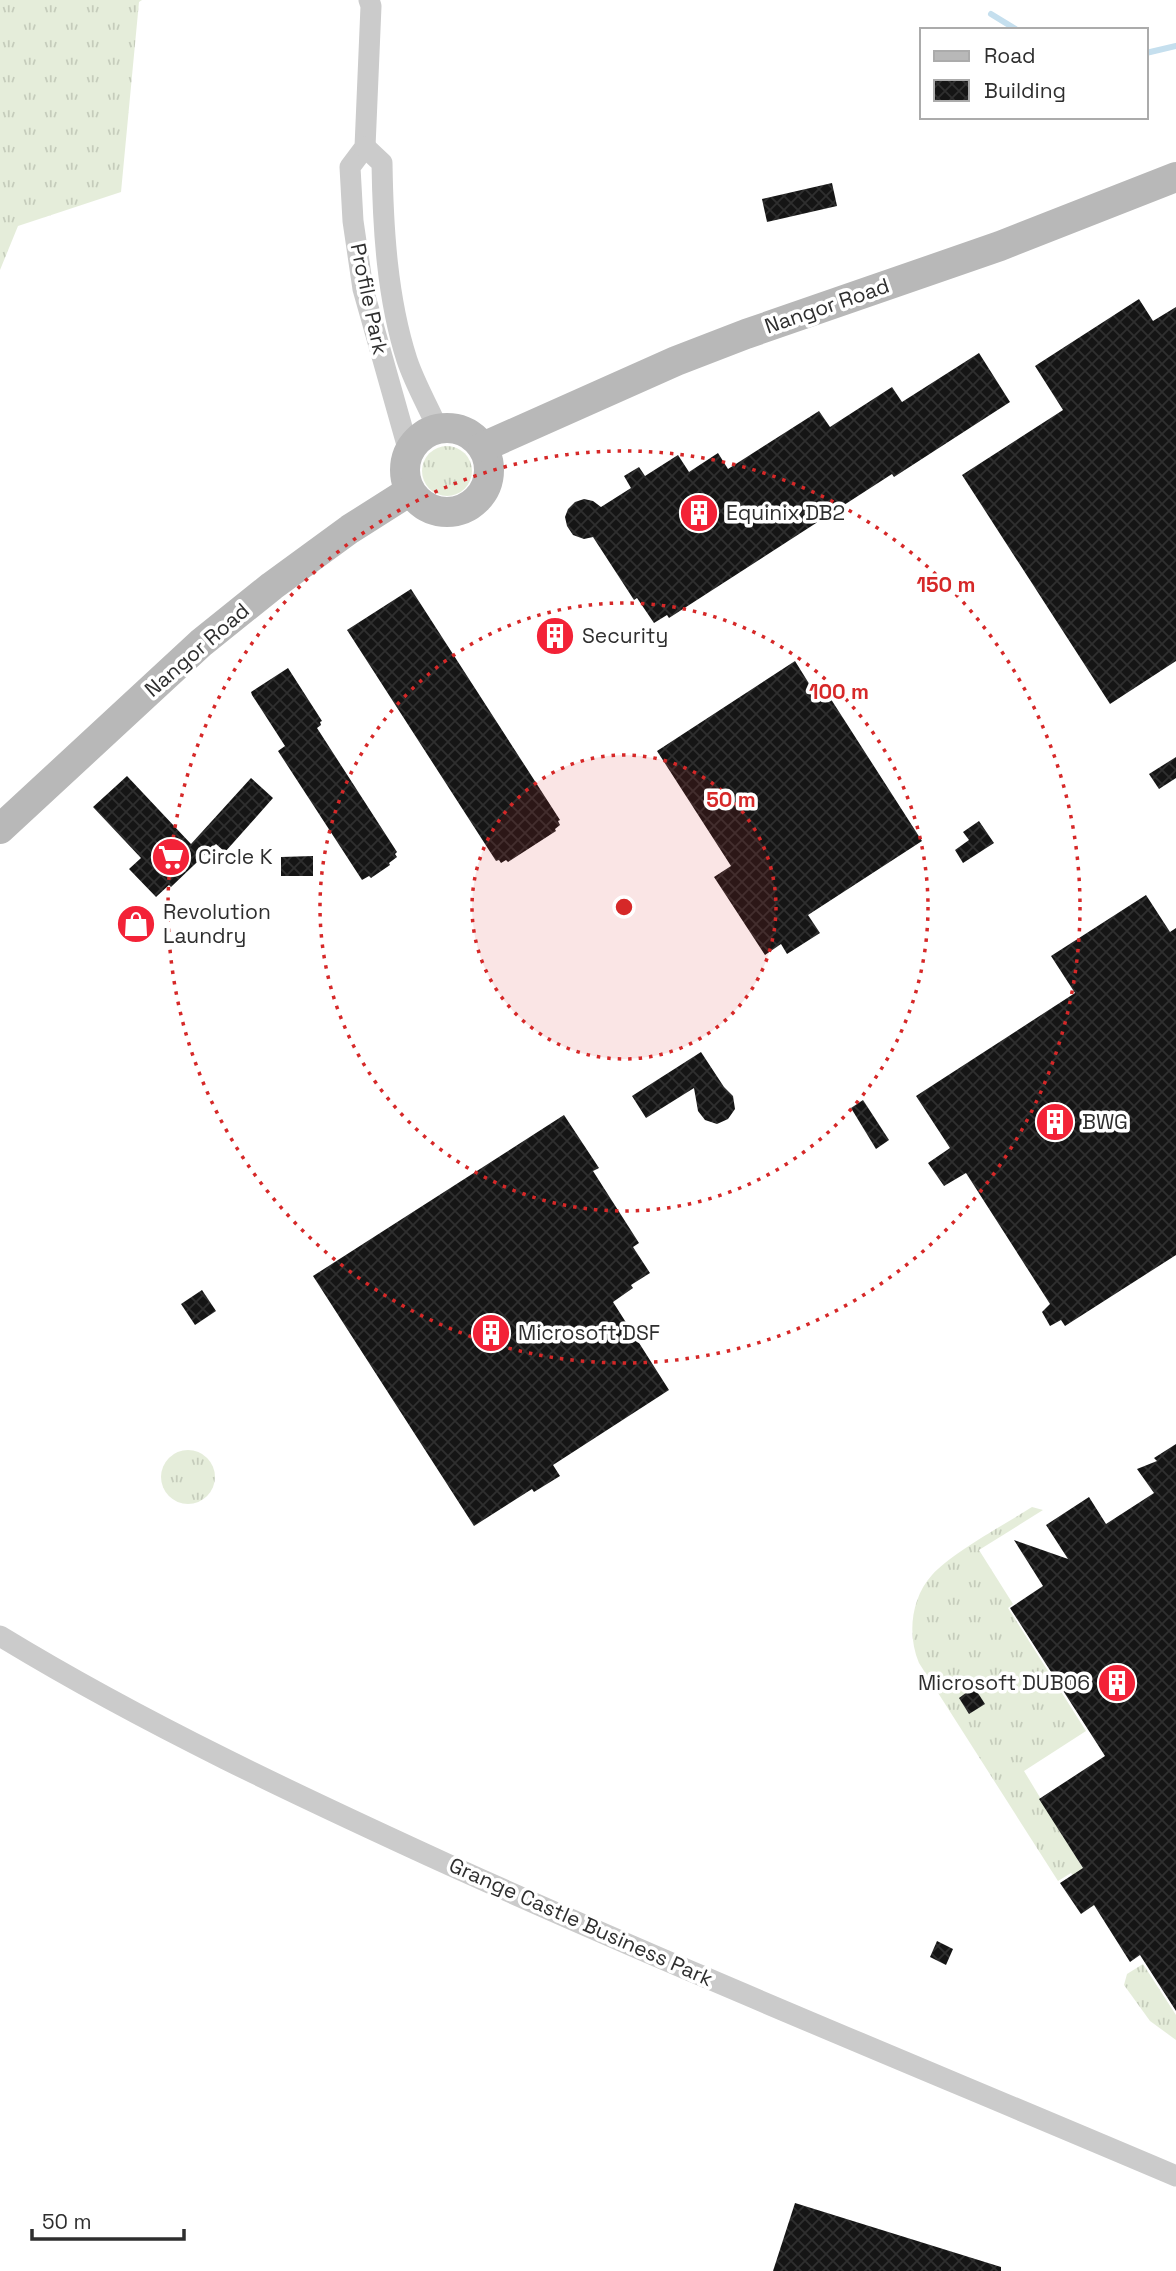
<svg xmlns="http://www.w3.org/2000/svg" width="1176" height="2271" viewBox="0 0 1176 2271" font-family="'Space Grotesk',sans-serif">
<defs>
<pattern id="grass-tufts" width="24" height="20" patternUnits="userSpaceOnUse" patternTransform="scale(1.75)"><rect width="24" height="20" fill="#e5edda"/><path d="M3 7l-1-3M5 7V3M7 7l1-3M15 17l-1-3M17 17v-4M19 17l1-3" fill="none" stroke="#c5ccbb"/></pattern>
<pattern id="building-cross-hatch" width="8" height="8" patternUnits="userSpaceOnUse" patternTransform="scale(1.75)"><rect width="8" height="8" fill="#151515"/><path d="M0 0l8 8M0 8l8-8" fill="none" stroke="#2f2f2f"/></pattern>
</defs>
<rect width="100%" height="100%" fill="#fff"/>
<!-- grass -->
<g fill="url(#grass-tufts)">
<polygon points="0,0 142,0 139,2 121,192 18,226 0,270"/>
<circle cx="447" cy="471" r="25"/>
<circle cx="188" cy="1477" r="27"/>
<path d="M1032 1507 1043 1510 979 1550 1013 1604 1008 1608 1086 1731 1024 1771 1102 1900 1092 1907 1071 1873 1058 1881 919 1663C907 1635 911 1598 932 1575 953 1552 1004 1525 1032 1507Z"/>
<polygon points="1143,1964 1176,2015 1176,2040 1150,2021 1124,1985 1127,1974"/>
</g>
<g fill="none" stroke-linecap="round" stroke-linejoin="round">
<!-- stream -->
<g stroke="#c5dfee" stroke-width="6">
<polyline points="991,14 1017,30"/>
<polyline points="1146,53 1176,46"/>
</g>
</g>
<!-- building -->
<g fill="url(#building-cross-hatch)">
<polygon points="832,183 837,206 767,222 762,199"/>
<polygon points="1139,299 1153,321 1176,307 1176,661 1110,704 962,475 1063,410 1035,366"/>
<polygon points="979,353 1010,402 894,477 892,474 669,618 667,615 654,623 637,598 634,600 593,537 584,539 573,535 567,526 565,517 568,509 575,502 584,499 593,501 601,507 631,488 624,476 639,467 645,476 678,455 689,472 718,453 728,469 819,411 830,427 892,387 902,402"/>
<polygon points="411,589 560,820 558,821 560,825 555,829 556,831 508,862 506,860 501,863 499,860 496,861 347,630"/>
<polygon points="795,661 818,698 827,693 922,841 808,915 820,933 787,954 781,944 765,955 714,877 731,866 657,751"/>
<polygon points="288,668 322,721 320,722 321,725 317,728 397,852 395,854 397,857 389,863 390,865 371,878 369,876 362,880 278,751 285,746 252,695 251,692"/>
<polygon points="1176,757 1176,778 1159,789 1149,774"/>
<polygon points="127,776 191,844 251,778 273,798 225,852 216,844 171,887 169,885 156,897 129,869 141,858 93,807"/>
<polygon points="979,821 994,843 963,863 955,850 969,840 963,832"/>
<polygon points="313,856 313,876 281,876 281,857"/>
<polygon points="1146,895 1170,932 1176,928 1176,1255 1065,1326 1061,1320 1050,1326 1042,1312 1050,1304 966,1173 944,1186 928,1163 950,1148 916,1096 1075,993 1051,956"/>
<polygon points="701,1052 724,1087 733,1096 735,1109 728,1119 717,1124 705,1120 698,1111 694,1088 646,1118 632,1096"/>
<polygon points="863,1100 889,1140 876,1149 851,1108"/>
<polygon points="564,1115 599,1168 593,1171 639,1243 633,1247 650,1273 631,1285 633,1288 613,1302 669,1390 553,1465 560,1476 534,1492 532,1489 474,1526 313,1276"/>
<polygon points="202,1290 216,1311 195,1325 181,1304"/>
<polygon points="1176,1444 1176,2011 1140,1955 1130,1962 1094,1905 1081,1914 1060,1883 1083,1868 1039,1799 1105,1756 1010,1608 1043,1586 1014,1540 1068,1559 1046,1525 1089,1497 1106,1524 1154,1493 1137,1469 1157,1461 1154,1458"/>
<polygon points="974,1687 985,1704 969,1714 959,1698"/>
<polygon points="937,1941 953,1949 946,1965 930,1957"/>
<polygon points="795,2203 1001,2267 1001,2271 773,2271"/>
</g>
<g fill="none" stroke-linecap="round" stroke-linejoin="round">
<!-- street -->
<g stroke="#cbcbcb" stroke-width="21">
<polyline points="369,0 371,6 365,147 350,167 353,221 363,289 409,452"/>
<path d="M365 147 382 163C383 228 387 298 407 360 415 384 428 406 438 429"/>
<path d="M0 1636C146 1725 303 1798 458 1869 695 1976 936 2074 1176 2176"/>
</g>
<!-- secondary -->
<g stroke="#b8b8b8" stroke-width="30">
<circle cx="447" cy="470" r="42"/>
<polyline points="483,447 676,361 746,334 1000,246 1176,177"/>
<polyline points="0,829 201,643 272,586 350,529 410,491"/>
</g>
</g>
<!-- distance rings -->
<circle cx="624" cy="907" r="152" fill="#d62828" fill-opacity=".12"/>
<g fill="none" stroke="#d62828" stroke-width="3.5" stroke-dasharray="3.5 7">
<circle cx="624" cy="907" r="152"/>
<circle cx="624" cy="907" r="304"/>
<circle cx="624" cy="907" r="456"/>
</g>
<!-- icons -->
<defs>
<g id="building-disc" transform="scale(2.0125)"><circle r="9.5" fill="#f32237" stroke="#fff"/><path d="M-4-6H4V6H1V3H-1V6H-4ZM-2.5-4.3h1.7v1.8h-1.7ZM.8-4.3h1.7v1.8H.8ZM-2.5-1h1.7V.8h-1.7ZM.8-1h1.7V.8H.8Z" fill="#fff"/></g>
<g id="supermarket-disc" transform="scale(2.0125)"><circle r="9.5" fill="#f32237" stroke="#fff"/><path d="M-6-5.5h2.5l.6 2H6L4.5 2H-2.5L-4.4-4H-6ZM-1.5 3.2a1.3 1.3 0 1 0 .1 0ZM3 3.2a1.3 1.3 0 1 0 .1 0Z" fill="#fff"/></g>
<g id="shop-disc" transform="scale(2.0125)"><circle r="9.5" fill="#f32237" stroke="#fff"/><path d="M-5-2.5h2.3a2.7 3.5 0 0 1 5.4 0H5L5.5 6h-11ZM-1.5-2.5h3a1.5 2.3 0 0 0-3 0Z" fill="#fff"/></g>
</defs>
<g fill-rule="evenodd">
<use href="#building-disc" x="699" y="513"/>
<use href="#building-disc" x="555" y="636"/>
<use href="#supermarket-disc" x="171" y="857"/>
<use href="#shop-disc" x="136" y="924"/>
<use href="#building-disc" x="1055" y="1122"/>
<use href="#building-disc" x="491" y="1333"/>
<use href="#building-disc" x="1117" y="1683"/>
</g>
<g text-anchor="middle" stroke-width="7" stroke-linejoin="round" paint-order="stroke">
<!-- street labels -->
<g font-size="21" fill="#2e2e2e" stroke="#fff">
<text transform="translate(369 299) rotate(78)" y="7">Profile Park</text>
<text transform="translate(827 306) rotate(-19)" y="7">Nangor Road</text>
<text transform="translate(197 650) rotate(-41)" y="7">Nangor Road</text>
<text transform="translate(581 1922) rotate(24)" y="7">Grange Castle Business Park</text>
</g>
<!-- poi labels -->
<g font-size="21" fill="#2e2e2e" stroke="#fff" text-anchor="start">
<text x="726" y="520">Equinix DB2</text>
<text x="582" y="643">Security</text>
<text x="198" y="864">Circle K</text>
<text x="163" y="919">Revolution<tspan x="163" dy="24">Laundry</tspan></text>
<text x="1082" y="1129">BWG</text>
<text x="518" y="1340">Microsoft DSF</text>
<text x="1090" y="1690" text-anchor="end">Microsoft DUB06</text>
</g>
</g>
<circle cx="624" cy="907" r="10" fill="#d62828" stroke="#fff" stroke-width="3.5"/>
<g font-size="21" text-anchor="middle" font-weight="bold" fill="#d62828" stroke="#fff" stroke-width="7" stroke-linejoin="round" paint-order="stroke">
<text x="946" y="592">150 m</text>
<text x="839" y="699">100 m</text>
<text x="731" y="807">50 m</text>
</g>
<!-- legend -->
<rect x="920" y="28" width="228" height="91" fill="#ffffff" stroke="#ababab" stroke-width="2"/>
<rect x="934" y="51" width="35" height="10" fill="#b8b8b8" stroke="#ababab" stroke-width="2"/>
<text x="984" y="63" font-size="21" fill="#2e2e2e">Road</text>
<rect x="934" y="80" width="35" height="21" fill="url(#building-cross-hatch)" stroke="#ababab" stroke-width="2"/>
<text x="984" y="98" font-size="21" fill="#2e2e2e">Building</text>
<!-- scale -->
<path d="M32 2229v10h152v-10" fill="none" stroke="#2e2e2e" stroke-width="3.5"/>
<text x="42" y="2229" font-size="21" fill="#2e2e2e" stroke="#ffffff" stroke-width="5" paint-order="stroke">50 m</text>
</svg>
